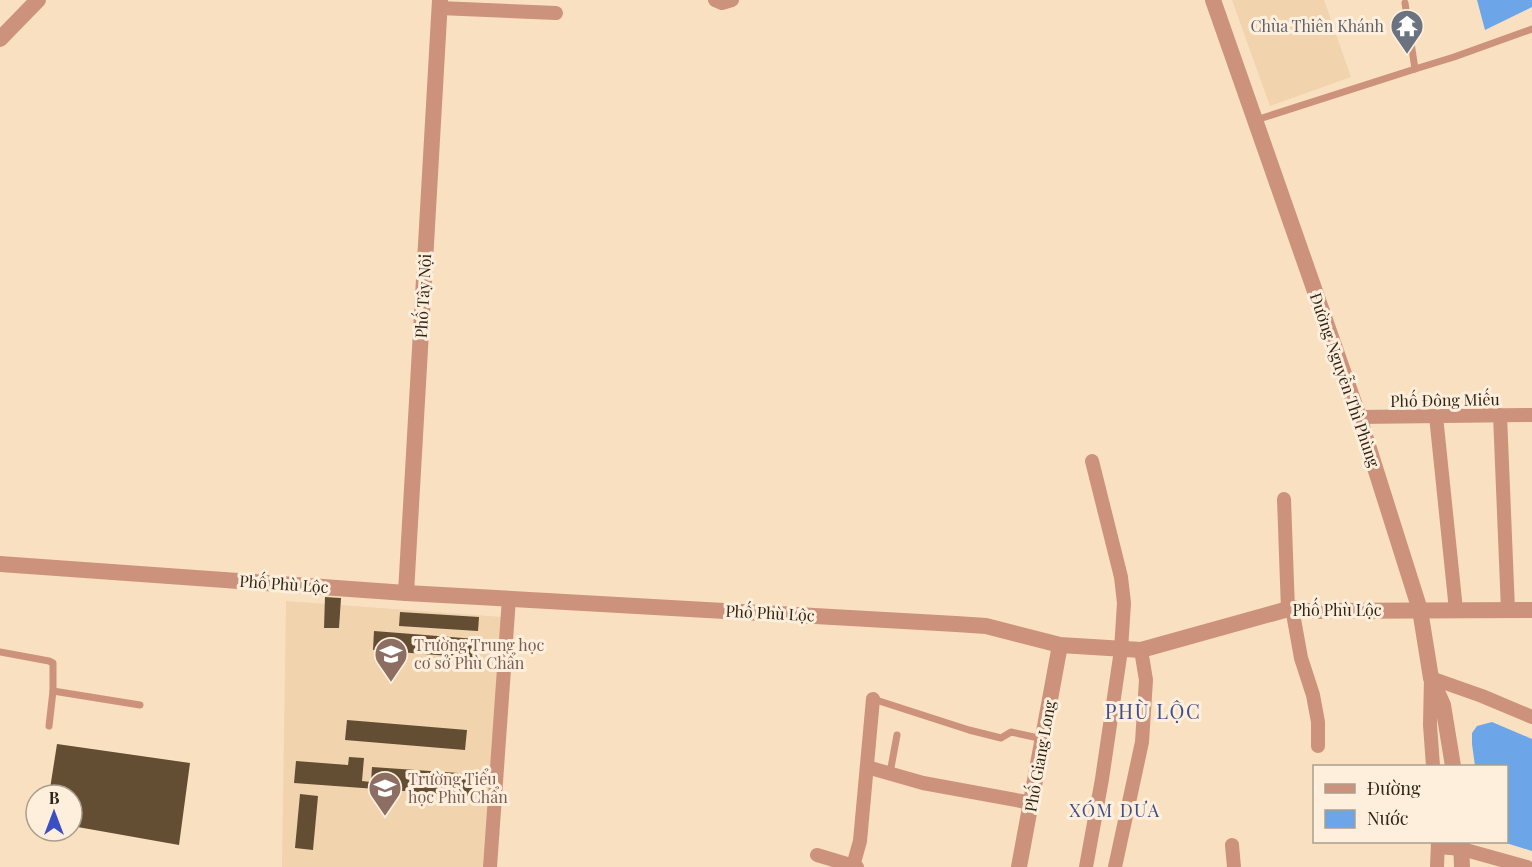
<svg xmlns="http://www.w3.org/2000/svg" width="1532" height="867" viewBox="0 0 1532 867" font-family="'Playfair Display',serif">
<rect width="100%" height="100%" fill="#f9e0c0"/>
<!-- built -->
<g fill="#f1d3ae">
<polygon points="1232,0 1324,0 1351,77 1270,106"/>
<polygon points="286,601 502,617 483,867 282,867"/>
</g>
<!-- water -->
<g fill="#6ca6e8">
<polygon points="1477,0 1532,0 1532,7 1485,30"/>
<polygon points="1492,722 1532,739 1532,851 1503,842 1506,842 1506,766 1475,766 1472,744 1472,733 1477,726"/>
</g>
<!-- building -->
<g fill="#634e33">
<polygon points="325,597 341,598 339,628 324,628"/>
<polygon points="400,612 479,617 478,631 399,626"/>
<polygon points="374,631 476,639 475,658 373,650"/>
<polygon points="347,720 467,730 465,750 345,740"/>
<polygon points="57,744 190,763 179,845 72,826 72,795 49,795"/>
<polygon points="349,757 364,758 362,781 371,782 372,767 473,774 472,796 294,783 296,761 348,765"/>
<polygon points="300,794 318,796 313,850 295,848"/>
</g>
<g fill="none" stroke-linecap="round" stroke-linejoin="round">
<!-- service -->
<g stroke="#cd927c" stroke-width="7">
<polyline points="1415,69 1454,57 1532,29"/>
<polyline points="1256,120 1415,69 1405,3"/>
<polyline points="0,652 49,661 53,663 53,691 49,726"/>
<polyline points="53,691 140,705"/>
<polyline points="873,699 969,730 1001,738 1011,732 1043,739"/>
<polyline points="890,773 897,735"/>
</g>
<!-- minor -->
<g stroke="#cd927c" stroke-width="14">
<polyline points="715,0 722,3 732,0"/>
<polyline points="439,8 556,13"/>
<polyline points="1500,415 1508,610"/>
<polyline points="1436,416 1456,610"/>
<polyline points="1359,417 1532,415"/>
<polyline points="1284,499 1288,610"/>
<polyline points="1292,608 1301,658 1313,695 1318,722 1318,746"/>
<polyline points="1433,766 1430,725 1431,678 1482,696 1532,717"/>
<polyline points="867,767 923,783 1032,803"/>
<polyline points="1232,845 1234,867"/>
<polyline points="1438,847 1462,849 1527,867"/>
<polyline points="817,855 857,867"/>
<polyline points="853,866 860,841 873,699"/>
<polyline points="490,867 509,598"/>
<polyline points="1086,867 1102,779 1121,650 1124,603 1121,577 1092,461"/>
<polyline points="1115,867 1142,742 1146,680 1141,650"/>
<polyline points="1437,867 1438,842"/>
</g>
<!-- tertiary -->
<g stroke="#cd927c" stroke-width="16">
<polyline points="1213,0 1359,417 1420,610 1431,678 1443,705 1453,766"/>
<polyline points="0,39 38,0"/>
<polyline points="0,564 406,593 956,624 986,626 1060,645 1141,650 1292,608 1308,611 1532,610"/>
<polyline points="406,593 440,0"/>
<polyline points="1461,842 1462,867"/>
<polyline points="1019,867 1060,645"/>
</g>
</g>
<!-- icons -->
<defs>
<g id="temple-pin" transform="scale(1.725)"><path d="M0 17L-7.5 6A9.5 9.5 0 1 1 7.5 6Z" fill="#6b7280" stroke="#feefdc"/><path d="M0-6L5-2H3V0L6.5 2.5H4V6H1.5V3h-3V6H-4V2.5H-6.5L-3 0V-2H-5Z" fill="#fff"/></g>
<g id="school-pin" transform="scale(1.725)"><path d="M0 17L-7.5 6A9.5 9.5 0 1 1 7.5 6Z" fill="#8d6e63" stroke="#feefdc"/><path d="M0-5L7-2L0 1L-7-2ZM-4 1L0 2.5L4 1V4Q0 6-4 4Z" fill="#fff"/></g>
</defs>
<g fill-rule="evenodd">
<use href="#temple-pin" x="1407" y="26"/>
<use href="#school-pin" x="391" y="654"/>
<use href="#school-pin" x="385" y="788"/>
</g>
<g text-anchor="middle" stroke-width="6" stroke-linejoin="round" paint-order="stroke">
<!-- worship labels -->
<g font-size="16" fill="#5b616d" stroke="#feefdc" text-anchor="end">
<text x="1384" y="32">Chùa Thiên Khánh</text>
</g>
<!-- street labels -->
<g font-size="16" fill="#2e2519" stroke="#feefdc">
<text transform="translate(423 296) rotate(-87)" y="6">Phố Tây Nội</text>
<text transform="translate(1345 380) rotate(71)" y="6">Đường Nguyễn Thì Phùng</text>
<text transform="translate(1445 400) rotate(-1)" y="6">Phố Đông Miếu</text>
<text transform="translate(284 584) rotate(4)" y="6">Phố Phù Lộc</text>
<text x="1337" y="616">Phố Phù Lộc</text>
<text transform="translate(770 613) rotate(3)" y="6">Phố Phù Lộc</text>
<text transform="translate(1040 756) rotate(-80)" y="6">Phố Giang Long</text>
</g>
<!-- education labels -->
<g font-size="16" fill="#785e54" stroke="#feefdc" text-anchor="start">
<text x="414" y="651">Trường Trung học<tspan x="414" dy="18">cơ sở Phù Chẩn</tspan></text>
<text x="408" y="785">Trường Tiểu<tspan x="408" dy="18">học Phù Chẩn</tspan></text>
</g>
<!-- neighbourhood labels -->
<g font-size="18" letter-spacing="1.5" fill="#3f4e8a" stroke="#feefdc">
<text x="1115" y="817">XÓM DƯA</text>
</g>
<!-- quarter labels -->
<g font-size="20" letter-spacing="1.5" fill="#3f4e8a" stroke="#feefdc">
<text x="1153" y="719">PHÙ LỘC</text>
</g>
</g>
<!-- legend -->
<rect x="1313" y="765" width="195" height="78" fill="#feefdc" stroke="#ab9e8e" stroke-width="1.5"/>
<rect x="1325" y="784" width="30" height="9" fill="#cd927c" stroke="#ab9e8e" stroke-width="1.5"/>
<text x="1367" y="795" font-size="18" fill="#2e2519">Đường</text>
<rect x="1325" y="810" width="30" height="18" fill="#6ca6e8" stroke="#ab9e8e" stroke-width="1.5"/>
<text x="1367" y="825" font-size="18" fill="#2e2519">Nước</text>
<!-- north arrow -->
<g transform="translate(54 813)"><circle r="28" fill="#feefdc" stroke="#ab9e8e" stroke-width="1.5"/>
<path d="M0-4.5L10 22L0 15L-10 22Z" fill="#3c4fc2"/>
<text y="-9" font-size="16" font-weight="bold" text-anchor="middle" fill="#2e2519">B</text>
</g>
</svg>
